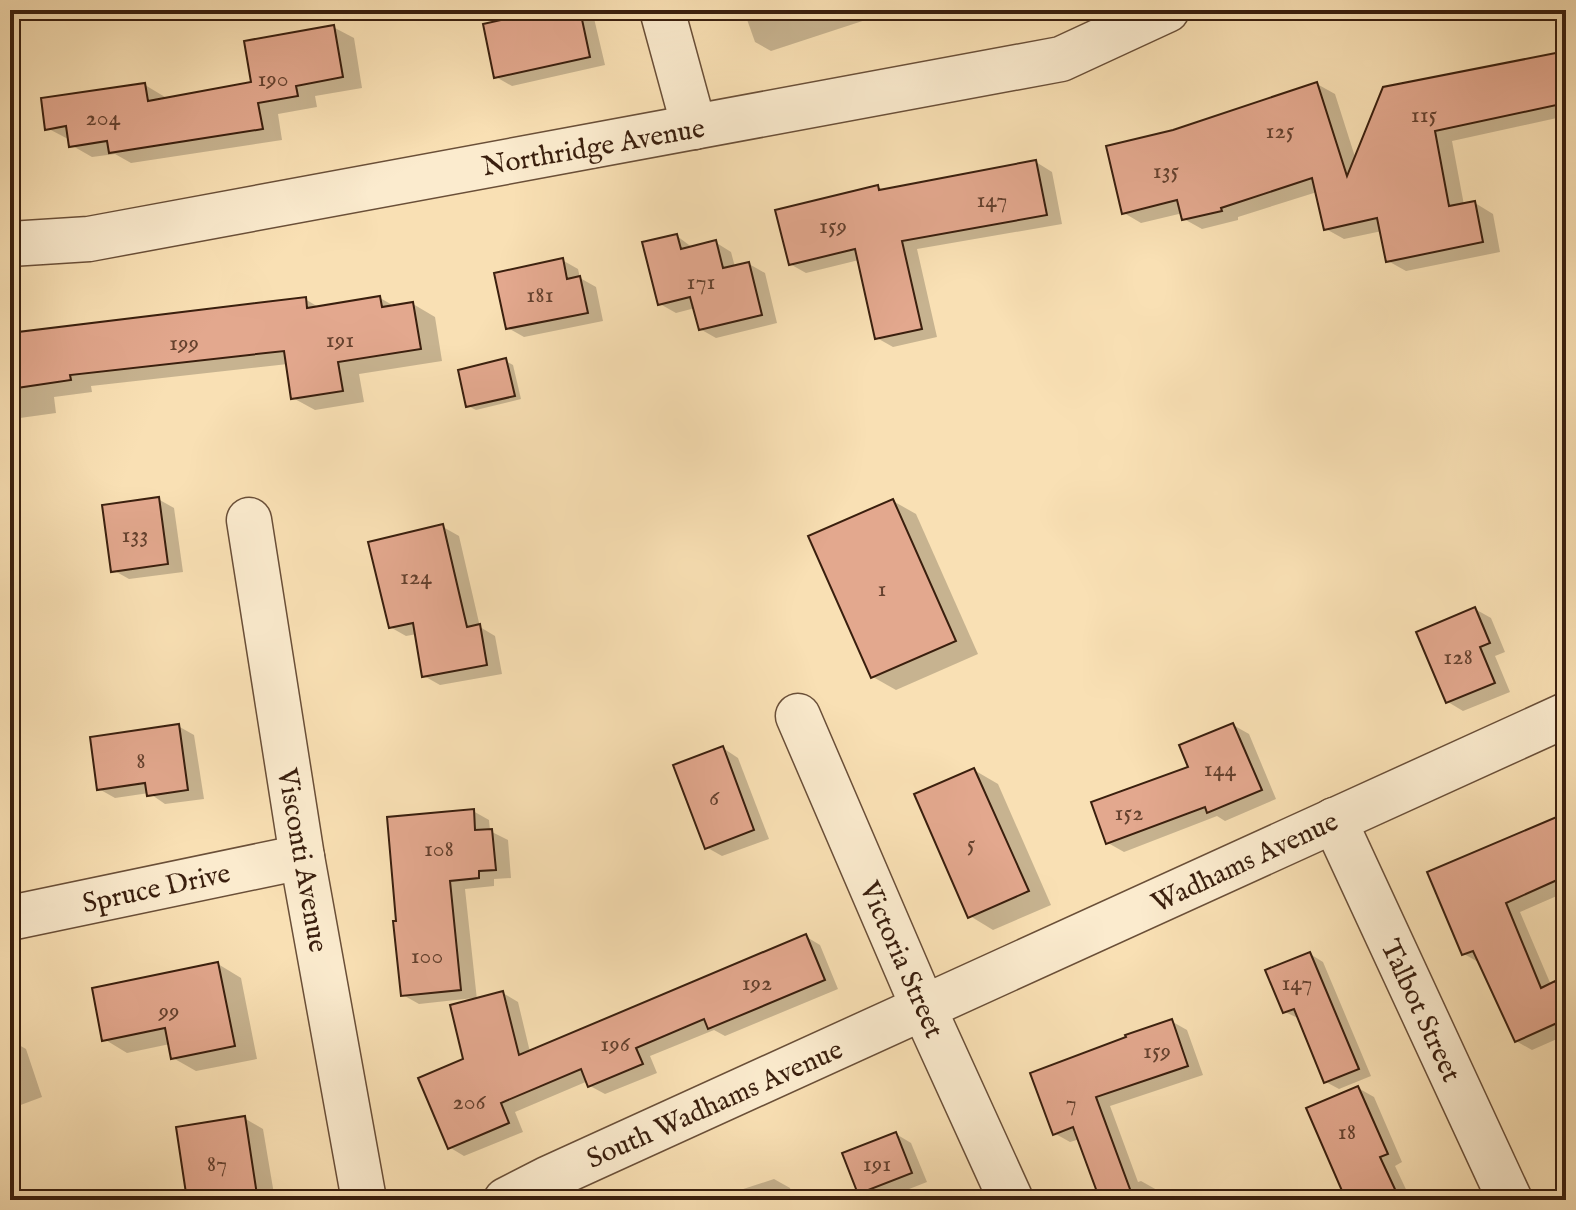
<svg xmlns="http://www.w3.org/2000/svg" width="1576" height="1210" viewBox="0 0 1576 1210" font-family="'IM FELL English',serif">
<rect width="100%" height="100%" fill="#f9e0b4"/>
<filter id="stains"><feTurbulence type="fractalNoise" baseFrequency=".0025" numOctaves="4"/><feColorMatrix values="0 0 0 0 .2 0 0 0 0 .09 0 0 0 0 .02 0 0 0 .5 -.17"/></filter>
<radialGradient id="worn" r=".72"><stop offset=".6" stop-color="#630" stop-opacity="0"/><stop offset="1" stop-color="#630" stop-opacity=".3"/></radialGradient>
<!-- shadow -->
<g fill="#0003">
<polygon points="507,10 586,10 593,14 605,65 512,86 496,77 510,20"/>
<polygon points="896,10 771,51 755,42 744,11"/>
<polygon points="333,27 354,38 362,88 315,96 317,107 278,114 282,140 131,163 115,154 92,157 71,145 70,140 47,128 145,85 165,97 165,100 253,84"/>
<polygon points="1566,53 1566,116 1452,141 1464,205 1475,203 1493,214 1500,252 1406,271 1388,261 1382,231 1344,239 1326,229 1317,192 1238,217 1238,220 1202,229 1184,219 1183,213 1141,223 1124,213 1173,132 1317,84 1335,94 1356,160"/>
<polygon points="1036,162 1052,172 1062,224 917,249 937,337 893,347 877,338 859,260 806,273 790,264 878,187 885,191"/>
<polygon points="677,236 693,248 715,242 731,252 735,267 749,264 765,273 777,323 716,338 700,329 695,308 676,313 660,304"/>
<polygon points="562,260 578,269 580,278 596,287 603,321 524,337 508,328"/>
<polygon points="380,298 396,307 413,304 435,317 442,361 359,374 364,402 315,410 293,398 288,364 91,386 92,392 54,397 56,413 20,418 10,412 10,335 305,299 320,308"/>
<polygon points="506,361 513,365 521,399 476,410 468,406"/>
<polygon points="158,499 174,508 183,572 129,579 113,570"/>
<polygon points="893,501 916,514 978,654 896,690 873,677"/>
<polygon points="443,527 459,536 480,627 495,636 502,674 440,685 424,676 417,634 406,636 390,627"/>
<polygon points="1475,609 1491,618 1505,652 1495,656 1510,692 1463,711 1448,702"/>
<polygon points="1233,725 1249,734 1276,799 1225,821 1217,816 1124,852 1108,843 1191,768"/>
<polygon points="178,726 194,735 204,799 165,804 149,793 115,798 99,789"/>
<polygon points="723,748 738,758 769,839 722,856 706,847"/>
<polygon points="974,770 998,784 1051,905 993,930 970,916"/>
<polygon points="10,786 18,807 10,811"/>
<polygon points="473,811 489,820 490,831 508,840 511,878 494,879 494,886 465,889 477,1000 503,993 518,1002 530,1052 805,936 820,945 838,989 725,1036 714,1030 650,1056 657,1073 605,1094 590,1086 588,1081 515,1112 523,1132 464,1156 449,1147 474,998 419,1004 403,995"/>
<polygon points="1566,815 1566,892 1520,912 1551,985 1555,983 1566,990 1566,1035 1532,1050 1516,1041 1480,963 1464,954"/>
<polygon points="1310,954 1323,962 1371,1076 1339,1089 1326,1082 1300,1019 1285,1012"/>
<polygon points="218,964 241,978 257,1059 196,1071 173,1058 170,1044 127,1053 104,1039"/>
<polygon points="1171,1021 1187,1030 1203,1075 1110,1106 1138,1182 1141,1181 1157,1190 1162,1200 1097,1200 1101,1198 1080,1139 1070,1142 1054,1133"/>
<polygon points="10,1040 26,1049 42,1097 10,1109"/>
<polygon points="1358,1088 1374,1097 1402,1162 1395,1166 1411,1200 1330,1200 1345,1193"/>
<polygon points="244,1118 263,1129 275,1200 156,1200 189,1196"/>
<polygon points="896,1134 911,1143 927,1182 881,1200 872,1200 860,1193"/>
<polygon points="774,1179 790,1188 794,1200 736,1200 734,1192"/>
</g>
<!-- building -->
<g fill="#e3a88e" stroke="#3a1f0e" stroke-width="2">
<polygon points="546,10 580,10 590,57 494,78 483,24"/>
<polygon points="334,25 343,77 296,86 298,96 258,103 263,129 109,153 107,141 69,147 66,126 45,130 41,98 145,83 148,101 251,82 244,41"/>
<polygon points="1566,51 1566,103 1435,131 1449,206 1475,201 1483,242 1386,262 1377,218 1324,230 1312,178 1221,208 1222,211 1182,220 1177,200 1122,214 1106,146 1173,130 1317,82 1347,176 1383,87"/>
<polygon points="1036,160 1047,215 902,241 922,329 875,339 855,249 789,265 775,210 878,185 879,190"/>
<polygon points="677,234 681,249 716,240 723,268 749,262 762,315 699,330 690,297 658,305 642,242"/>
<polygon points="563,258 567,279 580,276 588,313 506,329 494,273"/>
<polygon points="380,296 382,307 413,302 421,349 338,362 343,391 291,399 284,351 70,375 71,380 10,389 10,333 306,297 307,308"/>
<polygon points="506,358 515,396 466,407 458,370"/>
<polygon points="159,497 168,564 111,572 102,505"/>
<polygon points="893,499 956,641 871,678 808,536"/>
<polygon points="443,524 467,627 480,624 487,665 422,677 413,623 389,628 368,542"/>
<polygon points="1475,607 1490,643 1480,647 1495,683 1446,703 1416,632"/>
<polygon points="1233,723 1262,790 1207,813 1205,807 1106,844 1091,802 1188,767 1179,745"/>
<polygon points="179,724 188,790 147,796 145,783 97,790 90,737"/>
<polygon points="723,746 754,830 705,849 673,765"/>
<polygon points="974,768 1029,891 968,918 914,794"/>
<polygon points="474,809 475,830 492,829 496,870 479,871 479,878 450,881 461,990 401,996 393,921 396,921 387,817"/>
<polygon points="1566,813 1566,876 1506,903 1541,988 1555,981 1566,1004 1566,1019 1515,1042 1473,951 1462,955 1427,872"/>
<polygon points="806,934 825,980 708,1029 704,1019 636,1048 643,1064 588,1087 581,1069 501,1103 509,1123 448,1149 418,1078 463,1059 450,1005 503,991 519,1055"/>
<polygon points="1310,952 1359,1069 1324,1083 1294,1009 1283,1013 1265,970"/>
<polygon points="218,962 235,1046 171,1059 165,1028 102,1041 92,988"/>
<polygon points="1172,1019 1188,1066 1096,1097 1134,1200 1100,1200 1073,1127 1053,1135 1030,1073 1126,1037 1125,1035"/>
<polygon points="1358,1086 1388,1154 1380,1157 1400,1200 1346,1200 1306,1108"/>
<polygon points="245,1116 257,1195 243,1197 243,1200 187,1200 176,1127"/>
<polygon points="896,1132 912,1173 858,1194 842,1153"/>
</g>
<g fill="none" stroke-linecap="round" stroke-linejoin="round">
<!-- minor casing -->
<g stroke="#6a4f38" stroke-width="47">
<g id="minor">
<polyline points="662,10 694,127"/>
<polyline points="10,244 89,239 1061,59 1167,10"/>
<polyline points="249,520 302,857 364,1200"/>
<polyline points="798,716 924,1009 1011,1200"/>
<polyline points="1334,820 1510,1200"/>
<polyline points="10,918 302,857"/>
<polyline points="506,1200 547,1179 1566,715"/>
</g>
</g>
<!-- minor -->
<use href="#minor" stroke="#fbebce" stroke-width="44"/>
</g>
<g text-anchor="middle" stroke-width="7" stroke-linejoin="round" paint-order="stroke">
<!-- number labels -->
<g font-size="24" fill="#64412e">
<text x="273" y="86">190</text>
<text x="1424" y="122">115</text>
<text x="103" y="125">204</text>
<text x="1280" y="138">125</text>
<text x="1166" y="178">135</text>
<text x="992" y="207">147</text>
<text x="833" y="233">159</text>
<text x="701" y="289">171</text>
<text x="540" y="302">181</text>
<text x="340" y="347">191</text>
<text x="184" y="350">199</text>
<text x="135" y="542">133</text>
<text x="416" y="584">124</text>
<text x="882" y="596">1</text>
<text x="1458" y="664">128</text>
<text x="141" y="768">8</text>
<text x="1220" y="776">144</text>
<text x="714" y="805">6</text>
<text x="1129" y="820">152</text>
<text x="971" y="851">5</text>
<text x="439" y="856">108</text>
<text x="427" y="963">100</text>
<text x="757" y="990">192</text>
<text x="1297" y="990">147</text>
<text x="169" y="1018">99</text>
<text x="615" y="1051">196</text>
<text x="1157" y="1058">159</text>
<text x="469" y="1109">206</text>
<text x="1071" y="1110">7</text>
<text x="1347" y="1139">18</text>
<text x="217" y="1171">87</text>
<text x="877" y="1171">191</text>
</g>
<!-- street labels -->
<g font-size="28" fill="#3a1f0e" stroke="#fbebce">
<text transform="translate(593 146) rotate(-10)" y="10">Northridge Avenue</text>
<text transform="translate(304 860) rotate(80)" y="10">Visconti Avenue</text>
<text transform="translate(1244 861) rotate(-25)" y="10">Wadhams Avenue</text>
<text transform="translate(156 887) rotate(-12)" y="10">Spruce Drive</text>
<text transform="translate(903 959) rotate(66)" y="10">Victoria Street</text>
<text transform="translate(1422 1010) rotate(65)" y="10">Talbot Street</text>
<text transform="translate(714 1103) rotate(-24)" y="10">South Wadhams Avenue</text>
</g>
</g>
<!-- margin -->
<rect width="1576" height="1210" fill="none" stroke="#f9e0b4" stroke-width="40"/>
<rect x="12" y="12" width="1552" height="1186" fill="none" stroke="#3a1f0e" stroke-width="4"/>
<rect x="20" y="20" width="1536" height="1170" fill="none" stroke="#3a1f0e" stroke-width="2"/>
<rect width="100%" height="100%" filter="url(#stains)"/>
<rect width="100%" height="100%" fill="url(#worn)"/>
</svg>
